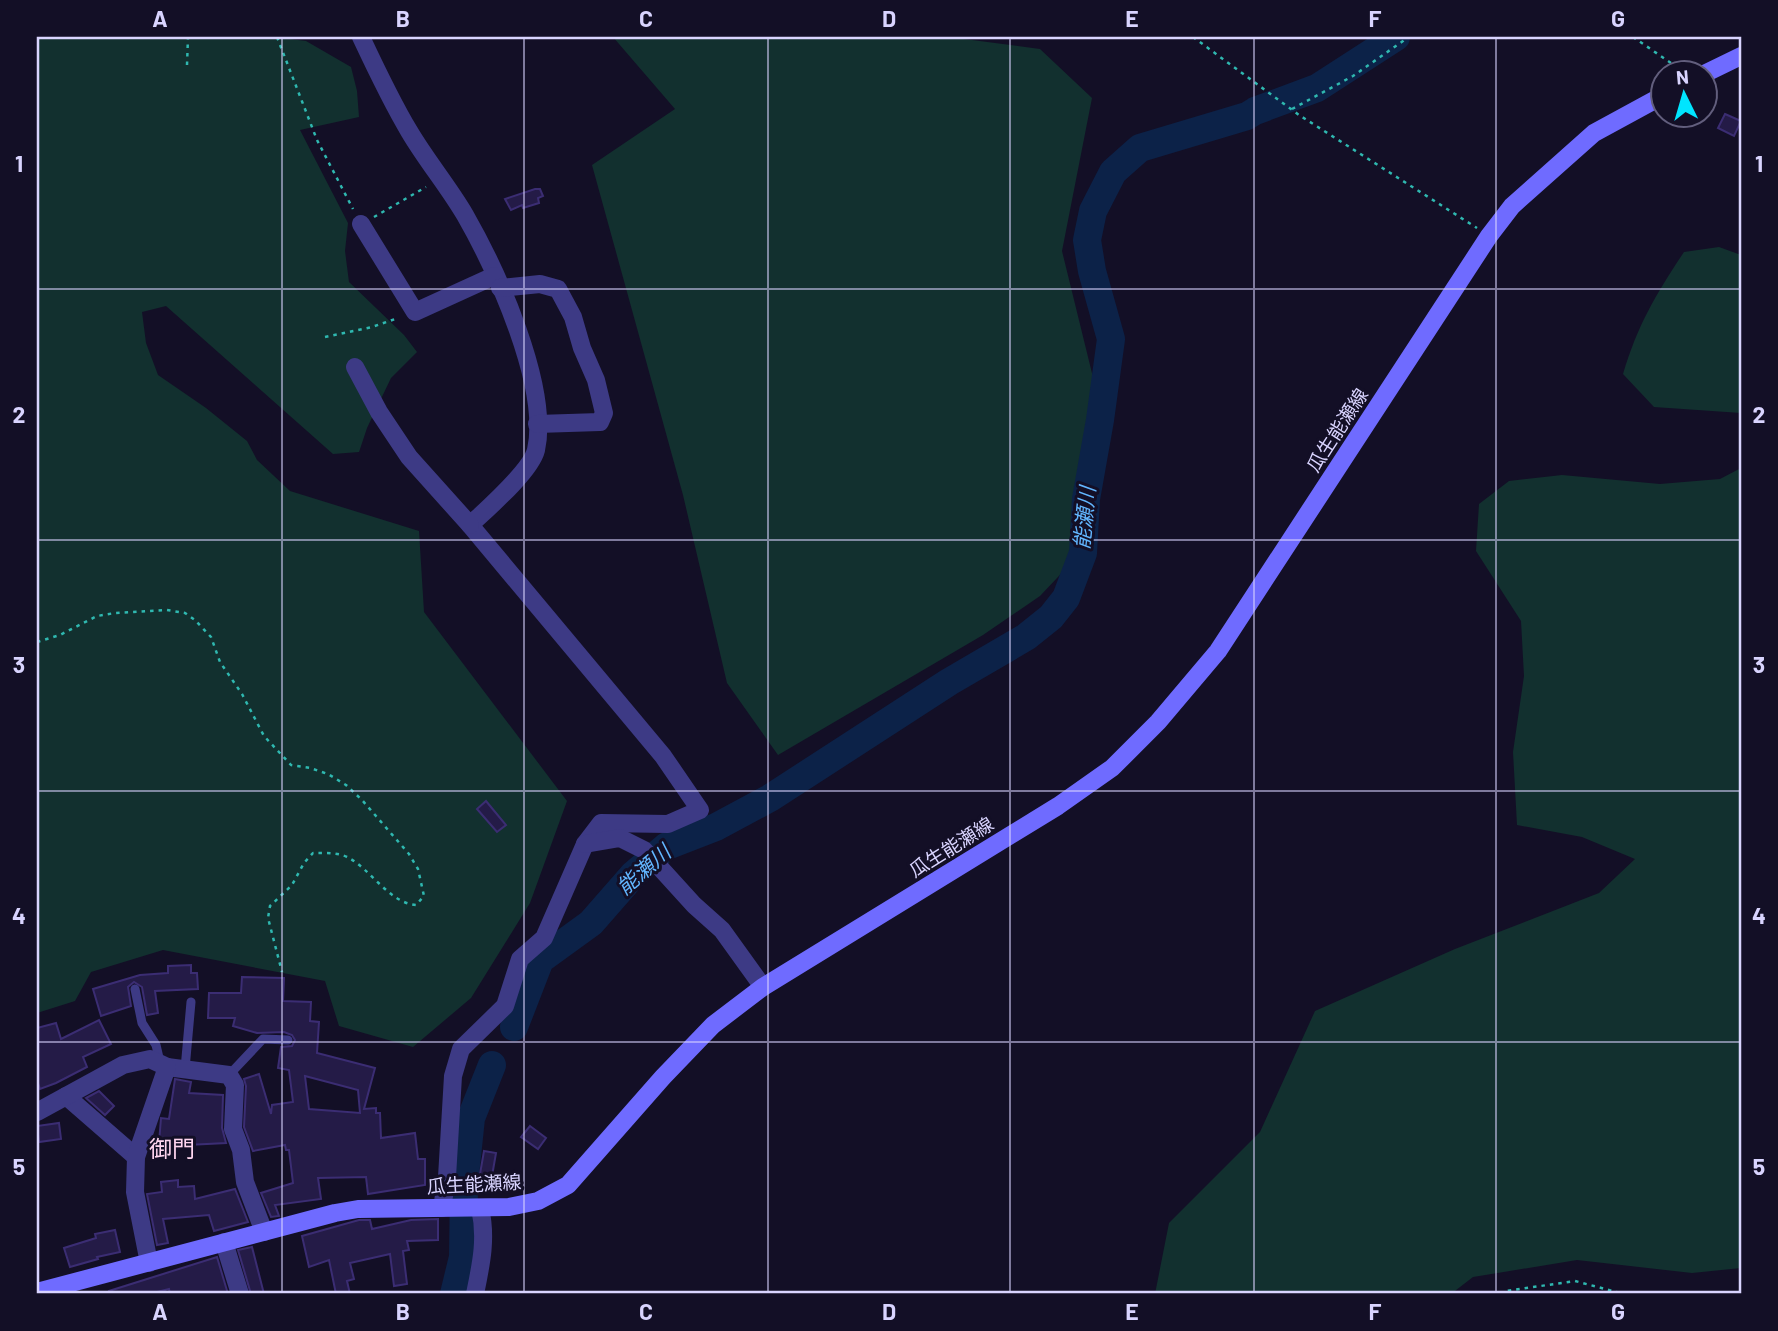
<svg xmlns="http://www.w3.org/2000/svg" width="1778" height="1331" viewBox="0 0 1778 1331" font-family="Barlow,'Noto Sans JP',sans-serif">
<rect width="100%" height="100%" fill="#130f26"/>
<!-- green -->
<g fill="#12302f">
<polygon points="37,37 274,37 306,41 351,67 357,91 359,117 300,130 348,223 345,251 349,282 404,335 417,352 391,378 367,428 359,452 333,454 166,306 142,312 146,343 158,375 206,408 247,441 257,460 290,491 419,531 424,612 567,801 530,903 471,998 413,1047 339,1026 325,981 163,950 91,972 75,1001 37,1013"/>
<polygon points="613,37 949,37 1040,49 1092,98 1062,251 1102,414 1074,560 1040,596 983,635 778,755 727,683 683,495 592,165 675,109"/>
<path d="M1719 247 1741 255V413L1654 407 1623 374C1637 326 1656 294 1684 252Z"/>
<polygon points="1741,468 1741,1268 1692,1273 1577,1260 1473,1277 1451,1294 1155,1294 1169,1223 1260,1132 1315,1011 1455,949 1599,893 1635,859 1582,837 1517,825 1513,752 1524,676 1521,621 1476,551 1479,504 1509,481 1562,475 1660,484 1720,479"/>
</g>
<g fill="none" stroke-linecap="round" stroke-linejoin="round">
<!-- river -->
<g stroke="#0c2248" stroke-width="28">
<polyline points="514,1027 540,960 591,923 633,875 667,846 716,827 770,798 949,682 1026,637 1051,617 1066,598 1083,553 1086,499 1100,420 1111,339 1092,271 1087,240 1093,211 1113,172 1140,148 1247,116 1255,111 1317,88 1396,37"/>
<polyline points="454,1294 463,1257 464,1185 471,1118 492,1065"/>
</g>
</g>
<!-- building -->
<g fill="#241b47" stroke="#3b2d73" stroke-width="2" fill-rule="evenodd">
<polygon points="1725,114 1741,121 1734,136 1718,128"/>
<polygon points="535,189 540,189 543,196 538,198 539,203 523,208 522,205 511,210 505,199"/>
<polygon points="486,801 506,825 497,832 477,809"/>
<polygon points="191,965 191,973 197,973 198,989 155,991 158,1013 147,1015 142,987 134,982 128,987 131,1006 101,1016 93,989 140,975 168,973 168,966"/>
<path d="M242 977 284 978 283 1001 311 1002 310 1021 319 1022 317 1053 375 1068 364 1109 376 1108V1113H380L381 1138 415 1133 418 1159H425V1185L368 1194 366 1177 318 1178 321 1199 275 1205 279 1216 271 1217 261 1193 293 1183 289 1150H286L285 1145 253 1151 244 1127 246 1086 244 1079 259 1074 271 1114 272 1105 293 1102 289 1070 278 1068 281 1047 292 1046 295 1040 292 1035 284 1032 257 1033 233 1026 235 1018H208L209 993H241ZM305 1076 358 1090 360 1113 309 1109Z"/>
<polygon points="99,1020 111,1044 83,1057 87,1067 56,1083 40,1089 37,1080 37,1028 56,1023 61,1039"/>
<polygon points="175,1079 191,1082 189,1093 223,1095 222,1128 226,1143 187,1145 159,1143 161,1118 169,1119"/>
<polygon points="99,1091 114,1106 105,1115 86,1098"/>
<polygon points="59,1123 61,1139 39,1142 37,1126"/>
<polygon points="530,1126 546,1138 538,1149 521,1137"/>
<polygon points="484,1151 496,1153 492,1176 480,1174"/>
<polygon points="178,1180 178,1187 194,1186 195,1199 235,1189 248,1222 214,1231 209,1215 163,1219 168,1243 157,1245 147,1194 162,1192 161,1182"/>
<polygon points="438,1219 438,1240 407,1241 409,1250 403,1251 407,1284 394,1286 390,1254 350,1263 354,1279 347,1281 350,1294 336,1294 329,1260 309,1267 302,1236 359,1220 370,1220 372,1229 411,1220"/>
<polygon points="115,1230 120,1252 97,1257 98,1259 70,1267 64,1248 96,1238 95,1234"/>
<polygon points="252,1247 264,1294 251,1294 238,1250"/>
<polygon points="217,1257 228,1294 170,1294 169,1289 149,1294 110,1294 109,1291"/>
</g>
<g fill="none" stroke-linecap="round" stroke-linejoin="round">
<!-- path -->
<g stroke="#2fb8b0" stroke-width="2.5" stroke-dasharray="3.5 5" stroke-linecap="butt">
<polyline points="277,37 317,140 353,209"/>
<polyline points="1193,37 1299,115 1477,228"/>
<polyline points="1633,37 1687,74"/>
<polyline points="187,65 188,37"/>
<polyline points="1292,109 1353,76 1403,41 1407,37"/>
<polyline points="374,217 426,187"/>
<polyline points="325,337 372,327 398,318"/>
<path d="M37 642 60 635 97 616 115 613 167 610 185 613 195 620 211 637 220 662 242 694 264 736 291 765 310 768 328 774 346 785 362 800 409 854 418 869 424 896 416 905C389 903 370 868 347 857 336 852 324 853 313 853L304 863 292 885 270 906 268 918 282 972"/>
<polyline points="1500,1294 1506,1291 1575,1281 1624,1294"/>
</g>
<!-- service -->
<g stroke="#3d3a85" stroke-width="9">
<polyline points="135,989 142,1023 156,1045 160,1062"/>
<polyline points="185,1069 191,1002"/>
<polyline points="229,1075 263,1039 288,1040"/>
</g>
<!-- minor -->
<g stroke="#3d3a85" stroke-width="18">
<path d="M361 37C376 69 391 101 409 131 426 160 448 186 465 215 497 271 550 387 536 450 531 471 486 510 470 525L663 756 700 810 668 824 601 823 585 844 544 938 520 959 505 1006 461 1049 453 1076 447 1177 442 1208"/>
<polyline points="361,224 415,312 494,276"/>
<polyline points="500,288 540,284 558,289 573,317 582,348 596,380 604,413 600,422 537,424"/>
<polyline points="355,367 379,412 409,457 470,525"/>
<polyline points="585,844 620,838 644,850 694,905 722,930 763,987"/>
<polyline points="167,1067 229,1075 235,1085 233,1129 241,1150 245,1182 264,1232"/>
<polyline points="66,1096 136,1157"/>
<polyline points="37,1112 123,1065 150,1059 167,1067 136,1157 135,1192 149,1263"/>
<polyline points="224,1242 240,1294"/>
<path d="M475 1294C481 1265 487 1238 480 1208"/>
</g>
<!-- secondary -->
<g stroke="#6f6bff" stroke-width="18">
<polyline points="1704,74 1741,56"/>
<polyline points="37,1292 335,1213 358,1209 509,1207 538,1201 568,1185 663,1077 713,1025 763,987 1058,806 1112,768 1158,722 1218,651 1489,236 1512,206 1594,133 1662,96"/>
</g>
</g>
<!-- grid -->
<path fill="none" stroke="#d9d4ff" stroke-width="2" stroke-opacity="0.55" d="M282 37V1294M524 37V1294M768 37V1294M1010 37V1294M1254 37V1294M1496 37V1294M37 289H1741M37 540H1741M37 791H1741M37 1042H1741"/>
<g text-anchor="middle" stroke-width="6" stroke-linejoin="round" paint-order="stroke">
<!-- street labels -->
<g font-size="19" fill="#d9d4ff" stroke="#130f26">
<text transform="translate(1337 430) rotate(-57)" y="7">瓜生能瀬線</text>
<text transform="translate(951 847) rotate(-32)" y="7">瓜生能瀬線</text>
<text transform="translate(474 1184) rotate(-3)" y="7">瓜生能瀬線</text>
</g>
<!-- water labels -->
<g font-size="21" font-style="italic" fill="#62b6ff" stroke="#130f26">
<text transform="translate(1085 518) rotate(-84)" y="7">能瀬川</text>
<text transform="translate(644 870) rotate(-41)" y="7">能瀬川</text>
</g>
<!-- quarter labels -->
<g font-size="23" fill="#ffd6f0" stroke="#130f26">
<text x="172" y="1157">御門</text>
</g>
</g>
<!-- border -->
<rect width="1778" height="1331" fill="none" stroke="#130f26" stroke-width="77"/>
<!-- north arrow -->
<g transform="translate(1684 94) rotate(355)"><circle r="33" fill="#130f26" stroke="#625e7d" stroke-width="2"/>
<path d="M0-5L12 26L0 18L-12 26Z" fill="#00e5ff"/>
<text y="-10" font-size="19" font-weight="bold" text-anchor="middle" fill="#d9d4ff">N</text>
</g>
<rect x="38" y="38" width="1702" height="1254" fill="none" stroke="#d9d4ff" stroke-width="2.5"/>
<g font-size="23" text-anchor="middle" font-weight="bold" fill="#d9d4ff">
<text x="160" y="27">A</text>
<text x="403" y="27">B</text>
<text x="646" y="27">C</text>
<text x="889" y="27">D</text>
<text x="1132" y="27">E</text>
<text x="1375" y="27">F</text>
<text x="1618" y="27">G</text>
<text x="19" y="172">1</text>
<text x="1759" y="172">1</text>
<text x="19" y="423">2</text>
<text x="1759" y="423">2</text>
<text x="19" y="673">3</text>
<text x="1759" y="673">3</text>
<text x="19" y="924">4</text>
<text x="1759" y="924">4</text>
<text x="19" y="1175">5</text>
<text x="1759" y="1175">5</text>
<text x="160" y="1320">A</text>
<text x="403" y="1320">B</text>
<text x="646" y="1320">C</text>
<text x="889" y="1320">D</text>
<text x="1132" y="1320">E</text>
<text x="1375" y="1320">F</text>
<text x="1618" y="1320">G</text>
</g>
</svg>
